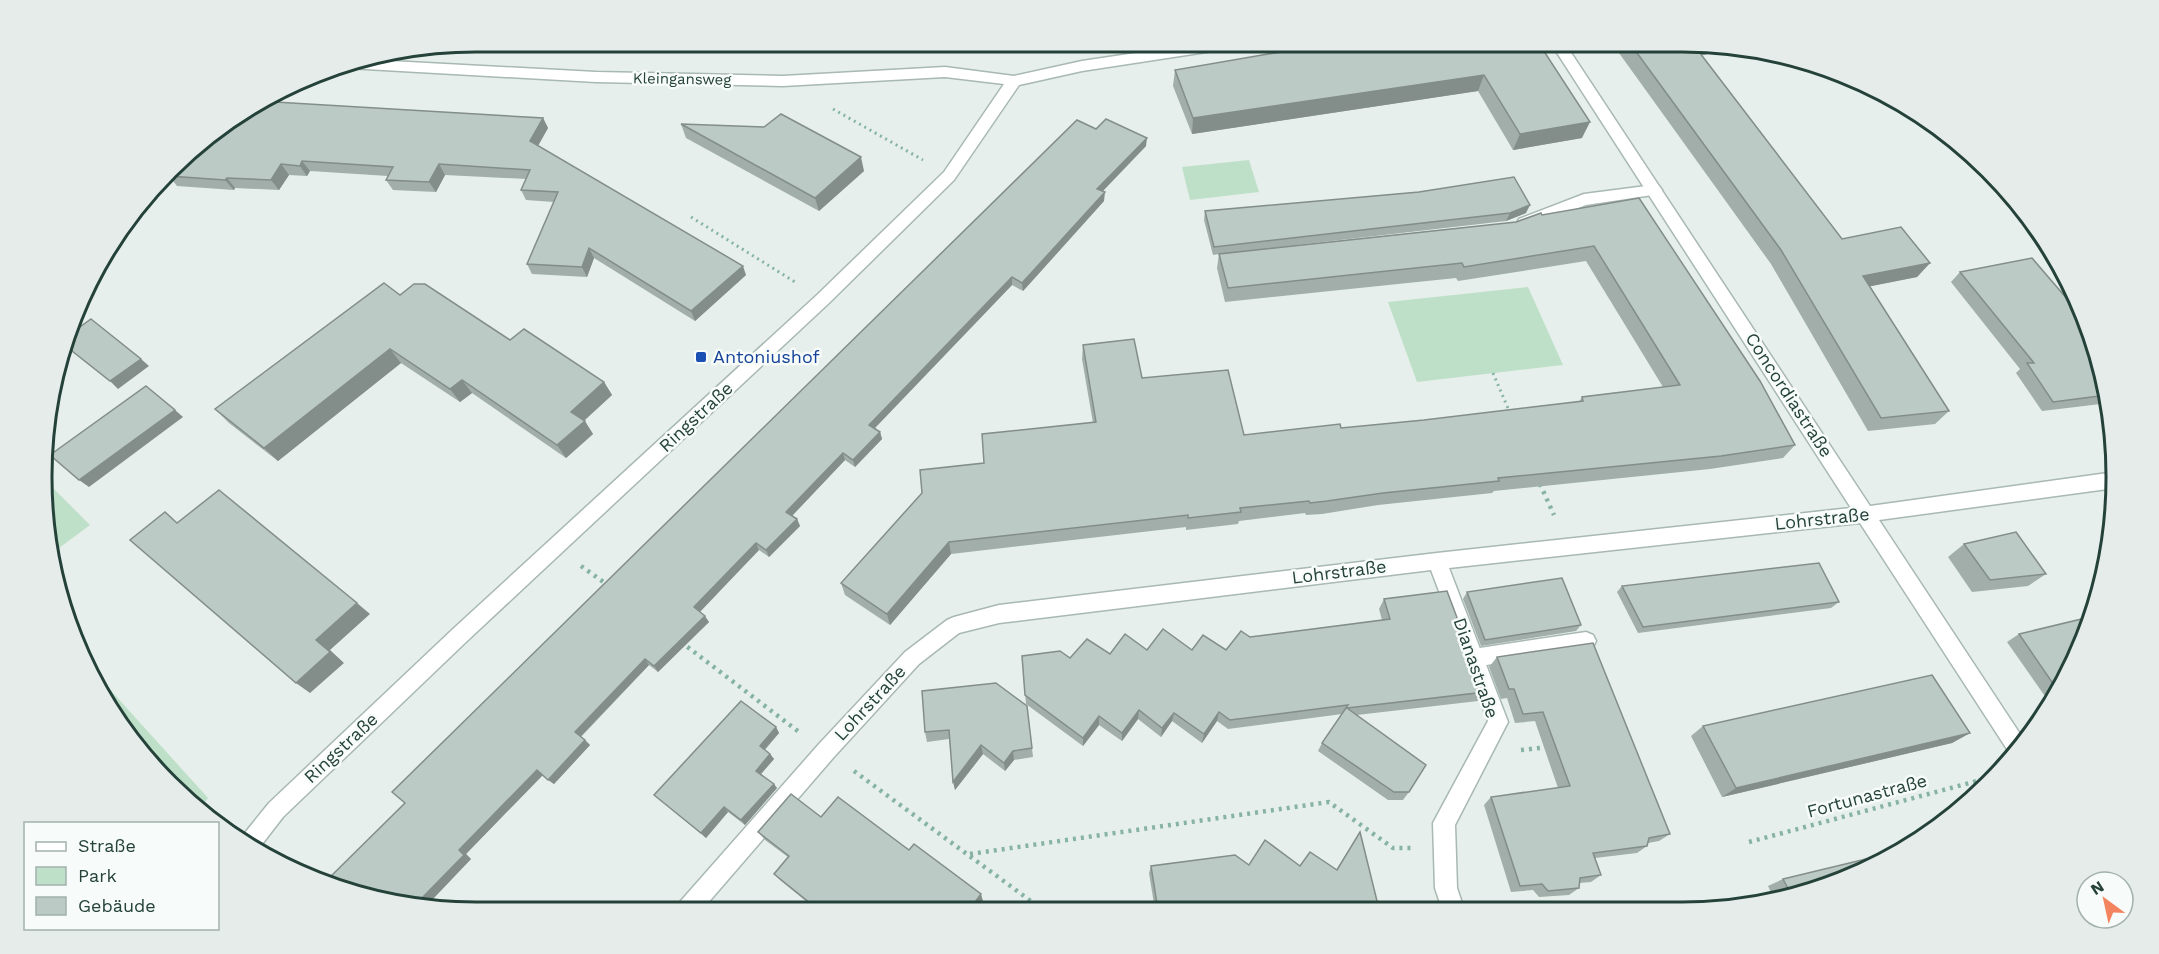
<svg xmlns="http://www.w3.org/2000/svg" width="2159" height="954" viewBox="0 0 2159 954" font-family="'Work Sans',sans-serif">
<rect width="100%" height="100%" fill="#e6efeb"/>
<!-- green -->
<g fill="#bfe0c8">
<polygon points="1249,160 1259,192 1190,200 1182,167"/>
<polygon points="1528,287 1563,365 1417,382 1388,302"/>
<polygon points="47,482 90,525 51,554 46,534"/>
<polygon points="86,663 208,798 199,810 190,804 100,694"/>
</g>
<g fill="none" stroke-linecap="round" stroke-linejoin="round">
<!-- lane casing -->
<g stroke="#a8b8b2" stroke-width="3">
<g id="lane">
<polygon points="1654,185 1659,186 1662,190 1659,194 1586,205 1525,229 1519,227 1517,223 1519,219 1584,194"/>
<polygon points="1586,632 1593,635 1596,641 1593,647 1586,650 1473,667 1466,664 1463,658 1466,652 1473,649"/>
</g>
</g>
<!-- street casing -->
<g stroke="#a8b8b2" stroke-width="3">
<g id="street">
<polygon points="1209,42 1246,42 1239,47 1082,71 1019,85 954,180 829,303 467,641 283,817 256,852 240,839 269,803 453,629 817,295 944,172 1004,84 945,77 783,86 596,82 348,68 342,64 371,60 596,72 783,76 945,67 1014,76 1082,61"/>
<polygon points="1550,42 1564,42 1870,506 2115,472 2115,488 1879,520 2026,743 2012,757 1860,523 1449,568 1508,722 1455,825 1457,888 1464,909 1442,909 1435,888 1433,823 1488,721 1431,570 999,623 959,633 919,664 833,758 701,911 676,911 679,903 819,744 905,652 947,620 954,617 999,605 1437,553 1851,508"/>
</g>
</g>
<!-- path-far1 -->
<g stroke="#86b3a5" stroke-width="3" stroke-dasharray="2 4" stroke-linecap="butt">
<polyline points="833,109 923,160"/>
<polyline points="691,217 795,282"/>
<polyline points="1493,373 1510,413"/>
</g>
<!-- path -->
<g stroke="#86b3a5" stroke-width="4.5" stroke-dasharray="3 5" stroke-linecap="butt">
<polyline points="1540,484 1554,515"/>
<polyline points="581,566 609,586"/>
<polyline points="681,642 799,732"/>
<polyline points="1521,750 1549,747"/>
<polyline points="854,771 1043,910"/>
<polyline points="1749,842 1992,777"/>
<polyline points="970,854 1329,802 1393,848 1411,848"/>
</g>
<!-- lane -->
<use href="#lane" fill="#fff" fill-rule="evenodd"/>
<!-- street -->
<use href="#street" fill="#fff" fill-rule="evenodd"/>
</g>
<!-- wall -->
<g fill="#a1aea9">
<polygon points="1538,42 1582,138 1513,150 1478,91 1192,134 1173,86 1175,70"/>
<polygon points="1624,42 1682,42 1732,50 1702,55 1842,239 1930,263 1917,277 1870,286 1949,411 1935,424 1868,431 1771,264 1619,53"/>
<polygon points="543,118 548,128 538,146 746,275 695,321 594,258 587,277 532,274 527,264 554,202 526,200 521,190 526,179 445,175 436,192 393,190 386,180 388,176 310,171 307,176 289,175 279,190 235,188 234,190 177,186 169,176 190,150"/>
<polygon points="681,124 864,171 819,211 686,138"/>
<polygon points="1096,129 1146,146 1103,191 1104,201 1034,279 1023,291 1012,285 875,428 880,432 882,439 855,467 845,460 792,516 797,519 800,526 769,557 759,550 699,612 709,622 658,672 649,665 581,737 590,745 554,784 542,775 466,854 471,859 430,902 337,889"/>
<polygon points="1419,192 1526,213 1506,221 1279,247 1516,222 1542,215 1639,198 1795,445 1783,458 1710,469 1494,491 1492,493 1378,505 1322,514 1306,515 1305,513 1239,521 1238,524 1186,530 1186,527 951,554 890,625 845,595 841,583 984,463 1093,423 1082,359 1083,345 1244,435 1341,428 1424,420 1579,402 1582,397 1663,387 1586,261 1458,281 1456,278 1225,302 1217,268 1219,254 1213,255 1204,220 1205,211"/>
<polygon points="1960,272 2102,365 2109,403 2042,411 2016,373 2020,369 1951,282"/>
<polygon points="400,295 510,340 604,382 612,395 584,421 593,434 566,458 472,393 460,402 401,363 278,461 229,423 215,409"/>
<polygon points="1964,544 2046,574 2028,586 1972,592 1948,557"/>
<polygon points="1622,586 1839,602 1831,608 1638,633 1617,592"/>
<polygon points="1467,592 1581,625 1576,631 1481,646 1463,599"/>
<polygon points="1384,599 1485,692 1478,701 1357,715 1409,792 1403,800 1388,800 1318,751 1322,743 1342,714 1228,729 1217,721 1202,743 1172,721 1161,737 1138,719 1122,741 1099,725 1083,746 1026,704 1022,656 1070,658 1147,650 1226,650 1250,637 1382,620 1379,609"/>
<polygon points="2094,617 2049,702 2007,642 2019,634"/>
<polygon points="1497,657 1670,834 1659,841 1648,843 1647,846 1637,853 1595,858 1601,875 1591,882 1579,883 1579,888 1569,895 1539,897 1533,890 1511,892 1484,805 1491,797 1558,788 1535,721 1515,723 1507,698 1501,699 1489,667"/>
<polygon points="1027,706 1033,757 1014,760 1005,771 983,754 955,790 949,739 927,742 925,732"/>
<polygon points="1703,726 1970,733 1952,743 1722,797 1691,736"/>
<polygon points="776,727 779,733 765,750 770,754 774,759 761,774 777,788 745,825 728,812 706,838 654,795"/>
<polygon points="821,817 909,850 983,901 976,911 818,911 781,881 774,874 788,857 765,840 758,832"/>
<polygon points="1360,832 1379,909 1155,910 1149,873 1151,866 1249,865 1300,866 1336,870"/>
<polygon points="1783,879 1849,879 1774,899 1768,886"/>
</g>
<!-- shaded-wall -->
<g fill="#838d89">
<polygon points="1692,44 1732,50 1684,58"/>
<polygon points="1484,75 1478,91 1192,134 1193,118"/>
<polygon points="543,118 548,128 535,151 530,141"/>
<polygon points="1590,122 1582,138 1513,150 1520,134"/>
<polygon points="1147,138 1146,146 1097,197 1097,189"/>
<polygon points="861,157 864,171 819,211 815,198"/>
<polygon points="302,161 310,171 307,176 300,166"/>
<polygon points="281,164 289,175 279,190 271,180"/>
<polygon points="439,164 445,175 436,192 429,182"/>
<polygon points="227,178 235,188 234,190 225,180"/>
<polygon points="1105,192 1104,201 1023,291 1022,283"/>
<polygon points="1530,205 1526,213 1506,221 1510,213"/>
<polygon points="589,248 594,258 587,277 582,267"/>
<polygon points="1930,263 1917,277 1852,290 1863,276"/>
<polygon points="743,266 746,275 695,321 691,311"/>
<polygon points="1012,277 1012,285 871,432 869,425"/>
<polygon points="390,349 401,363 278,461 264,448"/>
<polygon points="141,359 149,366 118,389 110,381"/>
<polygon points="462,380 472,393 460,402 450,389"/>
<polygon points="604,382 612,395 579,425 571,412"/>
<polygon points="175,410 183,417 89,487 79,480"/>
<polygon points="585,421 593,434 566,458 557,445"/>
<polygon points="880,432 882,439 855,467 853,460"/>
<polygon points="843,453 845,460 789,519 786,512"/>
<polygon points="797,519 800,526 769,557 766,550"/>
<polygon points="949,542 951,554 890,625 887,614"/>
<polygon points="756,543 759,550 698,614 694,607"/>
<polygon points="357,603 370,614 330,650 344,663 310,693 296,683 316,640"/>
<polygon points="705,616 709,622 658,672 654,666"/>
<polygon points="645,659 649,665 580,737 575,732"/>
<polygon points="1139,710 1138,719 1122,741 1122,733"/>
<polygon points="1219,712 1217,721 1202,743 1204,734"/>
<polygon points="1174,713 1172,721 1161,737 1162,728"/>
<polygon points="1099,716 1099,725 1083,746 1083,738"/>
<polygon points="776,727 779,733 763,751 760,746"/>
<polygon points="1970,733 1952,743 1722,797 1736,788"/>
<polygon points="585,740 590,745 554,784 548,780"/>
<polygon points="981,745 983,754 955,790 953,782"/>
<polygon points="1013,751 1014,760 1005,771 1004,763"/>
<polygon points="770,754 774,759 760,775 756,771"/>
<polygon points="537,770 543,775 466,854 471,859 430,902 433,905 429,904 422,898 459,850"/>
<polygon points="774,784 777,788 745,825 741,820"/>
<polygon points="724,807 728,812 706,838 701,833"/>
<polygon points="981,894 983,901 976,911 971,911 970,909"/>
</g>
<!-- building -->
<g fill="#bbcac4" stroke="#838d89" stroke-width="1.5">
<polygon points="1354,42 1538,42 1590,122 1520,134 1484,75 1193,118 1175,70 1268,54"/>
<polygon points="1629,42 1682,42 1693,44 1842,239 1901,227 1930,263 1863,276 1949,411 1881,418 1781,250"/>
<polygon points="258,101 543,118 530,141 743,266 691,311 589,248 582,267 527,264 558,192 521,190 530,170 439,164 429,182 386,180 393,167 302,161 300,166 281,164 271,180 227,178 225,180 169,176 190,150"/>
<polygon points="781,114 861,157 815,198 681,124 764,127"/>
<polygon points="1106,119 1147,138 1097,189 1105,192 1022,283 1012,277 869,425 880,432 853,460 843,453 786,512 797,519 766,550 756,543 694,607 705,616 654,666 645,659 575,732 585,740 548,780 537,770 459,850 464,855 422,898 429,904 337,889 324,883 405,803 392,792 1077,120 1096,129"/>
<polygon points="1514,177 1530,205 1510,213 1214,247 1205,211 1419,192"/>
<polygon points="1639,198 1760,381 1795,445 1721,456 1498,478 1499,481 1383,493 1327,501 1310,503 1309,501 1240,508 1241,512 1188,518 1188,515 949,542 887,614 841,583 922,493 920,470 984,463 982,434 1096,422 1083,345 1134,339 1142,378 1228,370 1244,435 1340,424 1341,428 1424,420 1583,401 1582,397 1680,385 1594,246 1464,267 1462,263 1228,288 1219,254 1516,222 1541,213 1542,215"/>
<polygon points="2032,258 2086,321 2102,365 2107,395 2053,402 2027,363 2034,363 1960,272"/>
<polygon points="384,283 400,295 414,284 425,284 510,340 524,329 604,382 571,412 585,421 557,445 462,380 450,389 390,349 264,448 215,409"/>
<polygon points="91,319 141,359 110,381 67,347 73,332"/>
<polygon points="146,386 175,410 79,480 50,455"/>
<polygon points="219,490 357,603 316,640 330,652 296,683 130,540 165,512 177,523"/>
<polygon points="2016,532 2046,574 1990,580 1964,544"/>
<polygon points="1819,563 1839,602 1643,627 1622,586"/>
<polygon points="1562,578 1581,625 1485,640 1467,592"/>
<polygon points="1447,591 1485,692 1347,708 1426,765 1409,792 1394,792 1322,743 1348,705 1230,720 1219,712 1204,734 1174,713 1162,728 1139,710 1122,733 1099,716 1083,738 1025,695 1022,656 1060,651 1070,658 1087,639 1110,654 1125,634 1147,650 1163,629 1192,650 1203,635 1226,650 1241,631 1250,637 1390,619 1384,599"/>
<polygon points="2094,616 2094,617 2056,688 2019,634"/>
<polygon points="1593,643 1670,834 1649,838 1647,846 1593,853 1601,875 1580,878 1579,888 1548,891 1542,884 1520,886 1491,797 1570,786 1543,712 1523,714 1514,689 1509,689 1497,657"/>
<polygon points="1932,675 1970,733 1736,788 1703,726"/>
<polygon points="996,683 1027,706 1032,748 1013,751 1004,763 981,745 953,782 949,730 925,732 922,691"/>
<polygon points="741,701 776,727 760,746 770,754 756,771 774,784 741,820 724,807 701,833 654,795"/>
<polygon points="791,794 821,817 838,797 909,850 914,844 981,894 970,909 973,911 820,911 774,874 789,856 758,832"/>
<polygon points="1360,832 1379,909 1158,910 1151,866 1235,855 1249,865 1265,840 1300,866 1310,852 1337,870"/>
<polygon points="1895,852 1849,879 1791,894 1783,879"/>
</g>
<!-- markers -->
<rect fill="#1a4fb4" stroke="#f7fbf9" stroke-width="2" x="695" y="351" width="12" height="12" rx="3"/>
<g text-anchor="middle" stroke-width="5" stroke-linejoin="round" paint-order="stroke">
<!-- far-street labels -->
<g font-size="15" fill="#24423a" stroke="#f7fbf9">
<text transform="translate(682 79) rotate(1)" y="5">Kleingansweg</text>
</g>
<!-- transit labels -->
<g font-size="18" fill="#164399" stroke="#f7fbf9" text-anchor="start">
<text x="713" y="363">Antoniushof</text>
</g>
<!-- street labels -->
<g font-size="18" fill="#24423a" stroke="#f7fbf9">
<text transform="translate(1789 395) rotate(57)" y="6">Concordiastraße</text>
<text transform="translate(696 417) rotate(-43)" y="6">Ringstraße</text>
<text transform="translate(1822 519) rotate(-6)" y="6">Lohrstraße</text>
<text transform="translate(1339 572) rotate(-7)" y="6">Lohrstraße</text>
<text transform="translate(1476 668) rotate(71)" y="6">Dianastraße</text>
<text transform="translate(870 703) rotate(-47)" y="6">Lohrstraße</text>
<text transform="translate(341 748) rotate(-43)" y="6">Ringstraße</text>
<text transform="translate(1867 796) rotate(-15)" y="6">Fortunastraße</text>
</g>
</g>
<!-- crop -->
<path d="M0 0H2159V954H0ZM476 52H1682A424 424 0 0 1 2106 476V478A424 424 0 0 1 1682 902H476A424 424 0 0 1 52 478V476A424 424 0 0 1 476 52Z" fill="#e6ecea" fill-rule="evenodd"/>
<path fill="none" stroke="#24423a" stroke-width="3" d="M476 52H1682A424 424 0 0 1 2106 476V478A424 424 0 0 1 1682 902H476A424 424 0 0 1 52 478V476A424 424 0 0 1 476 52Z"/>
<!-- legend -->
<rect x="24" y="822" width="195" height="108" fill="#f7fbf9" stroke="#a3b1ad" stroke-width="1.5"/>
<rect x="36" y="842" width="30" height="9" fill="#ffffff" stroke="#a3b1ad" stroke-width="1.5"/>
<text x="78" y="852" font-size="18" fill="#24423a">Straße</text>
<rect x="36" y="867" width="30" height="18" fill="#bfe0c8" stroke="#a3b1ad" stroke-width="1.5"/>
<text x="78" y="882" font-size="18" fill="#24423a">Park</text>
<rect x="36" y="897" width="30" height="18" fill="#bbcac4" stroke="#a3b1ad" stroke-width="1.5"/>
<text x="78" y="912" font-size="18" fill="#24423a">Gebäude</text>
<!-- north arrow -->
<g transform="translate(2105 900) rotate(327)"><circle r="28" fill="#f7fbf9" stroke="#a3b1ad" stroke-width="1.5"/>
<path d="M0-4.5L10 22L0 15L-10 22Z" fill="#f4845f"/>
<text y="-9" font-size="16" font-weight="bold" text-anchor="middle" fill="#24423a">N</text>
</g>
</svg>
